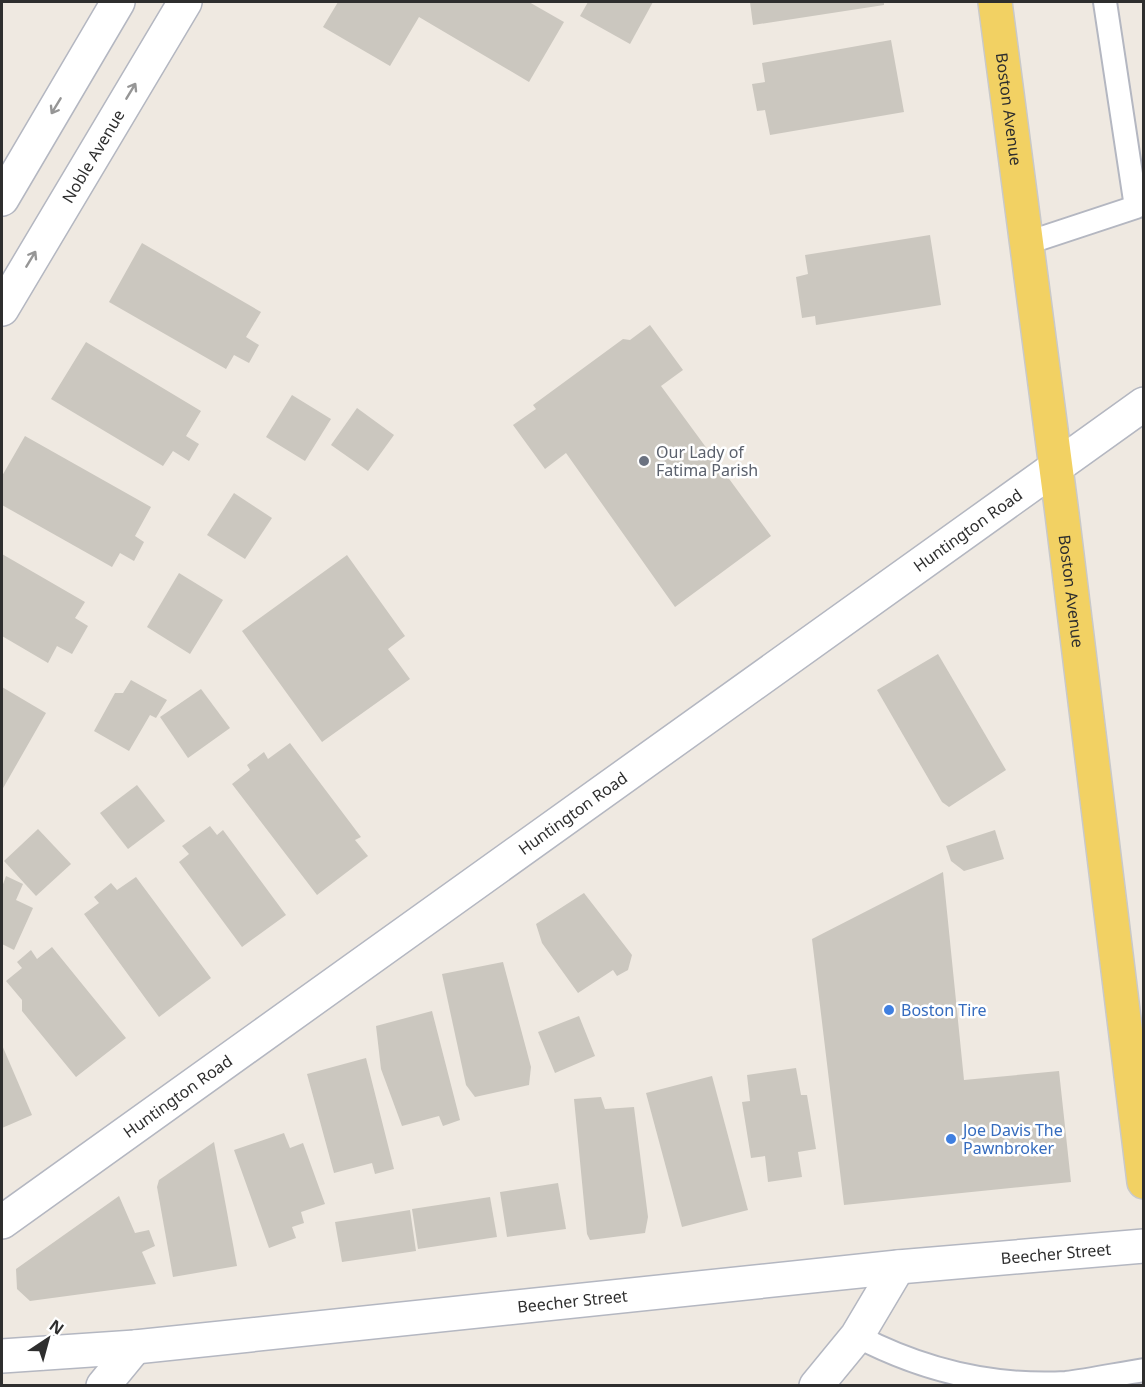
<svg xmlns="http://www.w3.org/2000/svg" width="1145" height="1387" viewBox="0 0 1145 1387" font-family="'Noto Sans',sans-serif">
<rect width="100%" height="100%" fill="#efe9e1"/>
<!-- building -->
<g fill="#cbc7bf">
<polygon points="338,2 529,2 564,22 529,82 419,17 390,66 323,27"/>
<polygon points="588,2 653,2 630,44 580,16"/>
<polygon points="750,2 884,2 884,5 753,25"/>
<polygon points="891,40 904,112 770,135 765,110 757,111 752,84 765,82 762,63"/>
<polygon points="930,235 941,305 816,325 815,316 802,318 796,277 808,274 805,255"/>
<polygon points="142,243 261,312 246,337 259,345 249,363 234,355 226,369 109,302"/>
<polygon points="650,325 683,370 661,386 771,536 675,607 566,453 545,469 513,425 536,409 533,405 623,339 630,340"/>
<polygon points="86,342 201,411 186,436 199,444 189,461 173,451 163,466 51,399"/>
<polygon points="292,395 331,419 305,461 266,437"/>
<polygon points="357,408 394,435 368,471 331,445"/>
<polygon points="25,436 151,507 135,536 144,542 134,561 120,553 112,567 2,505 2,476"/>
<polygon points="234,493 272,518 245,559 207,535"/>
<polygon points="2,554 85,602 75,618 88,626 72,654 57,646 48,663 2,636"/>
<polygon points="347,555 405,636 388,649 410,679 322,742 242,631"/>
<polygon points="179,573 223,600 190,654 147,627"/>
<polygon points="938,654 1006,770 949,807 942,802 877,690"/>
<polygon points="131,680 167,700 156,718 150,715 129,751 94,731 115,693 123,693"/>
<polygon points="2,687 46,713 2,790"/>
<polygon points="201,689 230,728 188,758 160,717"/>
<polygon points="290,743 361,837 355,840 368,856 317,895 232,784 250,770 247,765 264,752 268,759"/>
<polygon points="137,785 165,821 128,849 100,813"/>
<polygon points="210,826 217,835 223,830 286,915 242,947 179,862 189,854 182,846"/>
<polygon points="38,829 71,864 36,896 4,861"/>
<polygon points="995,830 1004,859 964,871 951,861 946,846"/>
<polygon points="943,872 964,1080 1059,1071 1071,1182 844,1205 812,939"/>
<polygon points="6,876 23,884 16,900 33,908 14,950 2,944 2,887"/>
<polygon points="136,877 211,978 159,1017 84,914 99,903 94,897 111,883 117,890"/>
<polygon points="584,893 632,955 628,970 617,976 613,970 578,993 542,943 536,924"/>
<polygon points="52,947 126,1038 76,1077 22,1011 22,1000 6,981 22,968 17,962 31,950 37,959"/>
<polygon points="503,962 531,1067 529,1085 475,1097 466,1085 442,974"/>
<polygon points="432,1011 460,1120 443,1126 439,1116 402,1126 381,1069 376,1026"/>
<polygon points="579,1016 595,1056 555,1073 538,1032"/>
<polygon points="2,1045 32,1115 2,1128"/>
<polygon points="366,1058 394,1169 375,1174 372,1163 334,1173 307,1074"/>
<polygon points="796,1068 801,1095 807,1095 816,1149 798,1152 802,1177 768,1182 765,1156 751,1158 742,1102 750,1101 747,1075"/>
<polygon points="712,1076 748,1210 682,1227 646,1093"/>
<polygon points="601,1097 605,1109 634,1107 648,1217 645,1233 590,1240 587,1234 574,1099"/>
<polygon points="284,1133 290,1148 303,1143 325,1204 301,1212 304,1223 292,1227 296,1238 269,1248 234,1150"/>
<polygon points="214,1142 237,1266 173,1277 157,1187 159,1180"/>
<polygon points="558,1183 566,1229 507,1237 500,1192"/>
<polygon points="119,1196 135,1233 149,1230 155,1246 142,1252 156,1284 30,1301 17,1289 16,1269"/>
<polygon points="490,1197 497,1237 418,1249 412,1209"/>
<polygon points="410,1210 416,1251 342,1262 335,1222"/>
</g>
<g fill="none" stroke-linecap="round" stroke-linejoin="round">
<!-- service casing -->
<g stroke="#b4b7c1" stroke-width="26">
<g id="service">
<polyline points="1027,243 1136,207 1105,2"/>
<path d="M857 1336C922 1370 992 1387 1066 1383 1092 1380 1118 1374 1144 1370"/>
</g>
</g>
<!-- minor casing -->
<g stroke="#b4b7c1" stroke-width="36">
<g id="minor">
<path id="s1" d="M2 1356 135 1347 898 1267 1144 1246"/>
<polyline points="103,1386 135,1347"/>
<polyline points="816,1386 857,1336 898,1267"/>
</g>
</g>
<!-- secondary casing -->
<g stroke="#b4b7c1" stroke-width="36">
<g id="secondary">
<polyline points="2,199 118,2"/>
<path id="s2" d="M2 309 185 2"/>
<path id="s3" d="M2 1222 1144 404"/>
</g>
</g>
<!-- primary casing -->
<g stroke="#c9c9c9" stroke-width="36">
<g id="primary">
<path id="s4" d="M995 2 1062 514 1144 1182"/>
</g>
</g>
<!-- service -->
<use href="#service" stroke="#fff" stroke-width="22"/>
<!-- minor -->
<use href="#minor" stroke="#fff" stroke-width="33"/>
<!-- secondary -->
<use href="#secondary" stroke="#fff" stroke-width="33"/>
<!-- primary -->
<use href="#primary" stroke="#f2d163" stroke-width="33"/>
</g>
<!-- one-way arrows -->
<defs><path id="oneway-shaft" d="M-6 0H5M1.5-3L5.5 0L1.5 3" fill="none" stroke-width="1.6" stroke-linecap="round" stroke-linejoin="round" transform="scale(1.5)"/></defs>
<g stroke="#969696">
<use href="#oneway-shaft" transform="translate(131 91) rotate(-59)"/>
<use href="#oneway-shaft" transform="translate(56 106) rotate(121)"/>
<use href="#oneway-shaft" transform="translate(31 259) rotate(-59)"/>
</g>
<!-- markers -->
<circle fill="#6b7280" stroke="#fff" stroke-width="2" cx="644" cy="461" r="6"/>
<g fill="#3f7fe0" stroke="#fff" stroke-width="2">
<circle cx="889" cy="1010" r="6"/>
<circle cx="951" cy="1139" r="6"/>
</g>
<g text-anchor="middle" stroke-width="5" stroke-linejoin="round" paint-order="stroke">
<!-- street labels -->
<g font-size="16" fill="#2e2e2e" stroke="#fff">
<text dy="6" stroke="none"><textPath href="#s4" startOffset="108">Boston Avenue</textPath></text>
<text dy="6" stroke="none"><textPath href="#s2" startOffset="178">Noble Avenue</textPath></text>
<text dy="6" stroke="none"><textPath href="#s3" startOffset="1188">Huntington Road</textPath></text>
<text dy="6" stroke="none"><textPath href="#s4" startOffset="594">Boston Avenue</textPath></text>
<text dy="6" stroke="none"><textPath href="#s3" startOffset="702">Huntington Road</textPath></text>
<text dy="6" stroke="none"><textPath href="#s3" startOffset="216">Huntington Road</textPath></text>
<text dy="6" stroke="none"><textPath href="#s1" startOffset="1059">Beecher Street</textPath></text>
<text dy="6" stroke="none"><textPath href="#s1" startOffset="573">Beecher Street</textPath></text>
</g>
<!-- worship labels -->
<g font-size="16" fill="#5b616d" stroke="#fff" text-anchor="start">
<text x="656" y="458">Our Lady of<tspan x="656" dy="18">Fatima Parish</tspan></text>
</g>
<!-- shop labels -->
<g font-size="16" fill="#366cbe" stroke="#fff" text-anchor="start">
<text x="901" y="1016">Boston Tire</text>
<text x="963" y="1136">Joe Davis The<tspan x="963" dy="18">Pawnbroker</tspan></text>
</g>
</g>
<!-- border -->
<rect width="1145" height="1387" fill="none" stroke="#2e2e2e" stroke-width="6"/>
<!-- north arrow -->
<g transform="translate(48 1339) rotate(36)" stroke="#ffffff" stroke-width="4.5" paint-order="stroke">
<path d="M0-4.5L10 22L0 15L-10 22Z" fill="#2e2e2e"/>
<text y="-9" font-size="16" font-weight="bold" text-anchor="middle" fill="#2e2e2e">N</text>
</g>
</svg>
